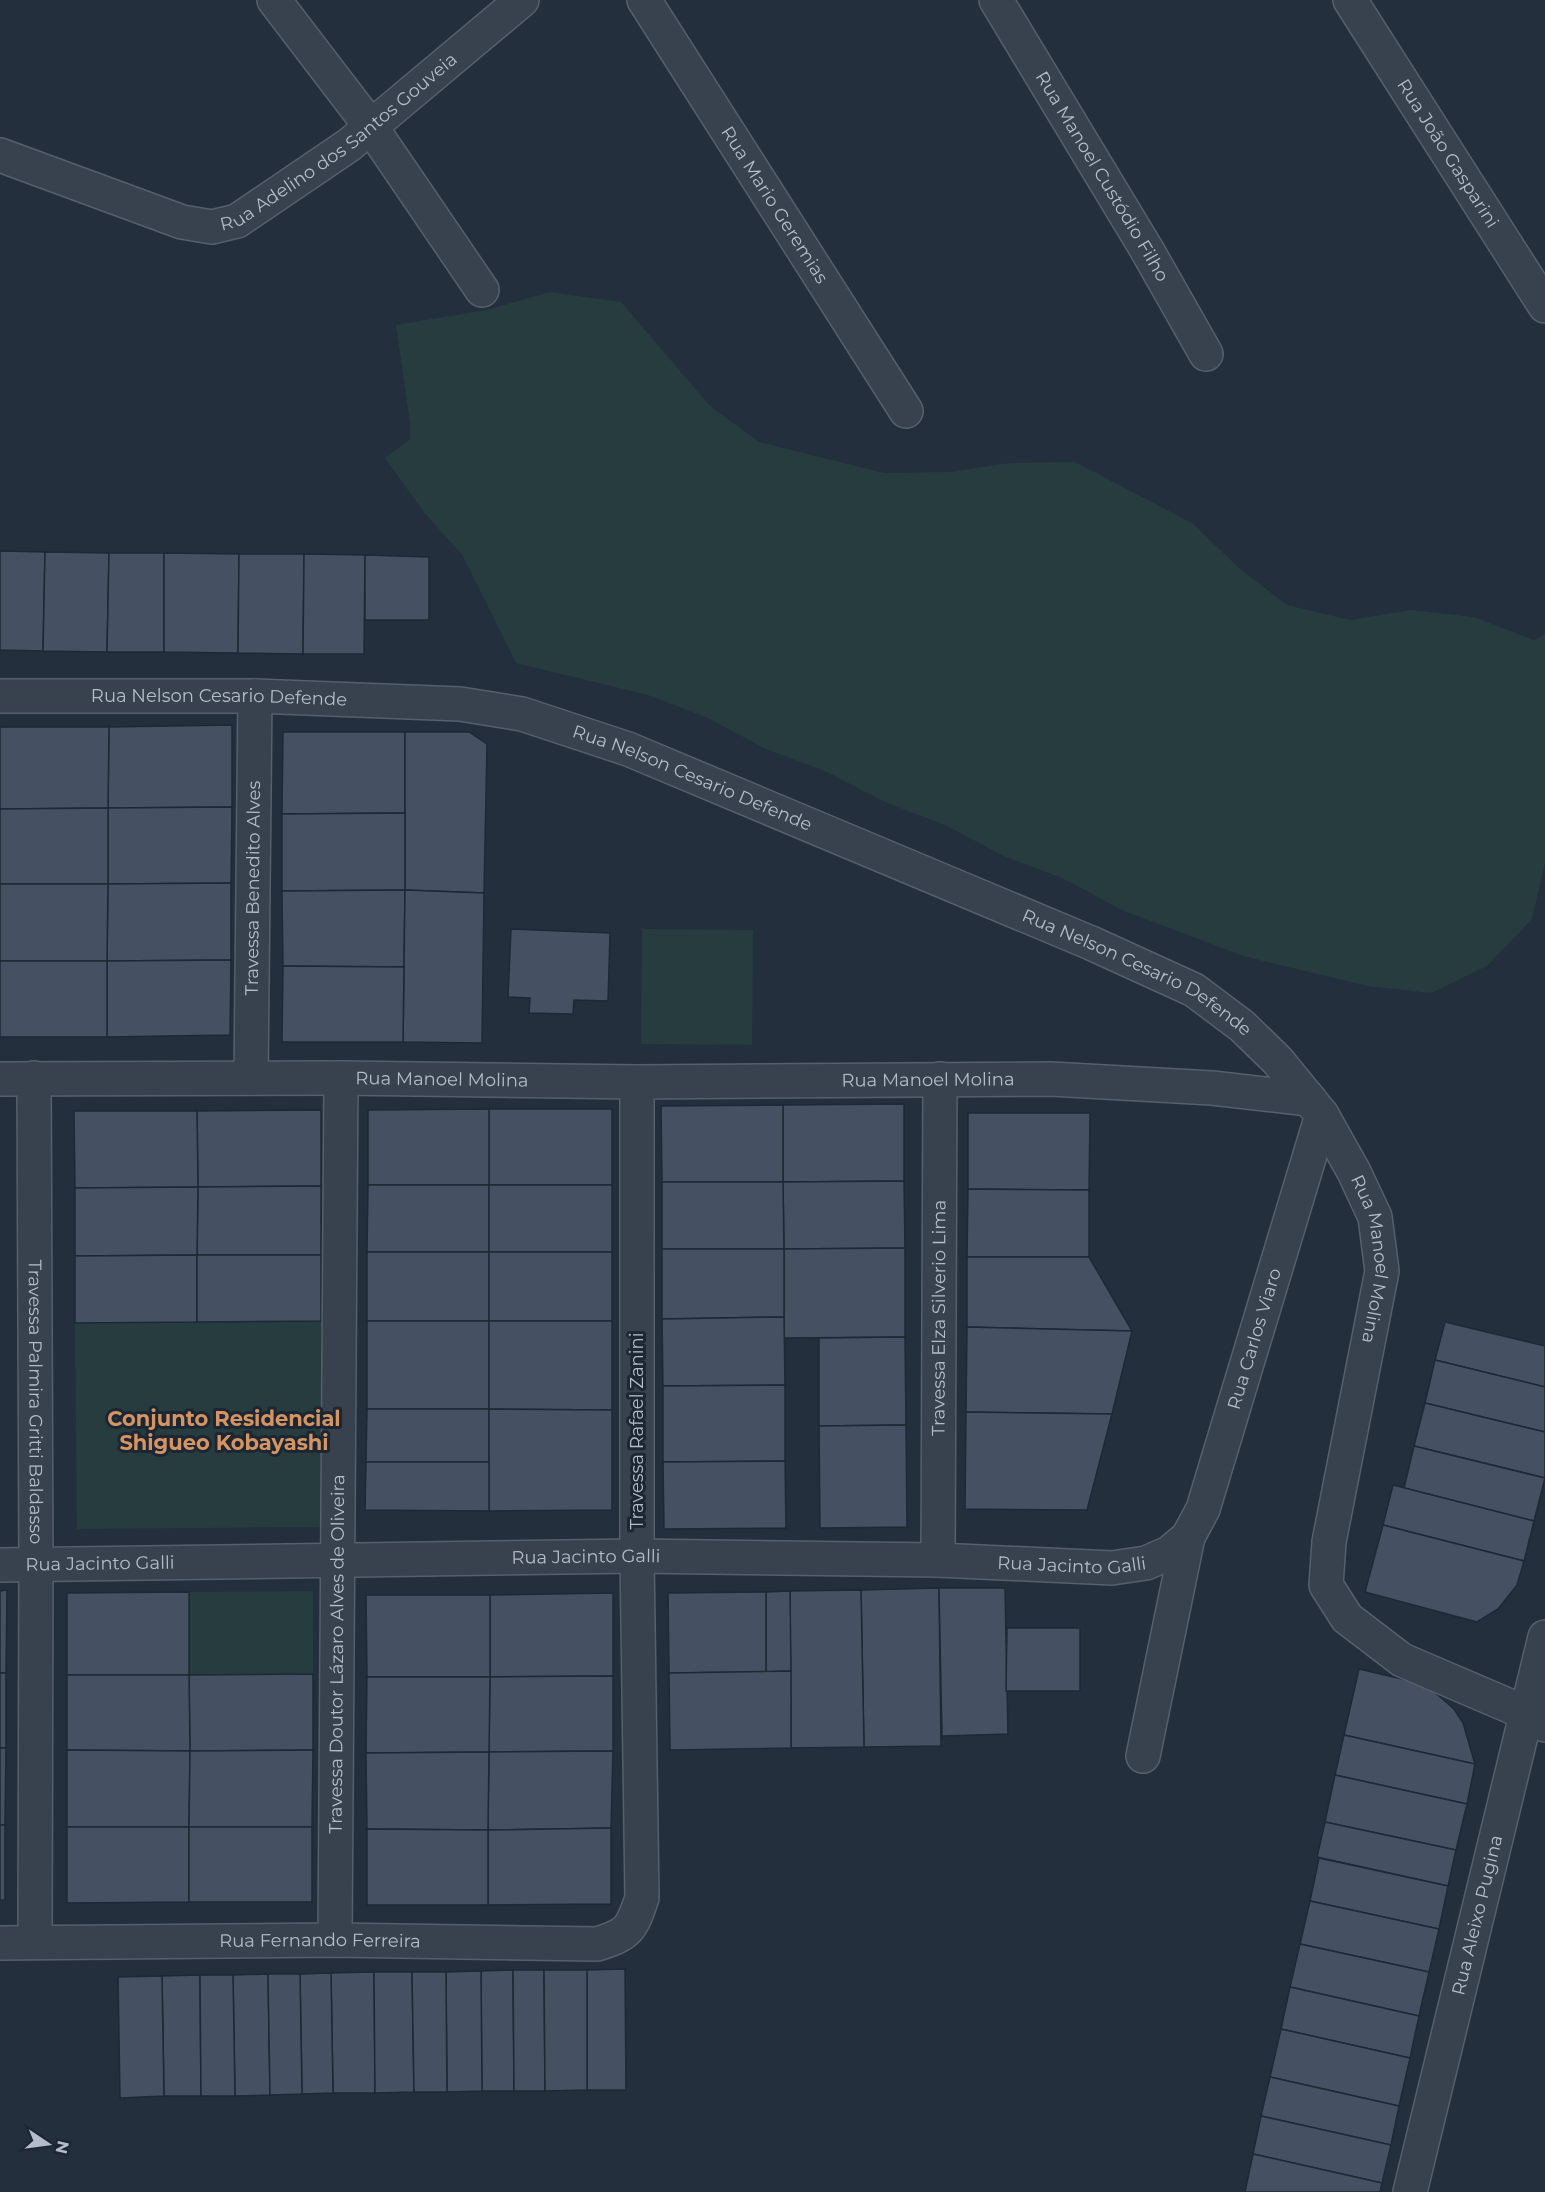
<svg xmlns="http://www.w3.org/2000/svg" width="1545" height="2192" viewBox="0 0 1545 2192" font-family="Montserrat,sans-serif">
<rect width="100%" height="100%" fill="#242f3e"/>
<!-- green -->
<g fill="#263c3f">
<polygon points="549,292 621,302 710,406 759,442 884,473 950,472 1010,463 1075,462 1192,523 1239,568 1287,605 1350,620 1410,610 1473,617 1534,640 1545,634 1545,863 1532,919 1487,966 1431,993 1367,986 1243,956 1122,910 1064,879 1004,856 945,825 885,802 827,772 766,749 708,718 648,695 516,663 463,556 423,511 385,458 410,439 410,423 396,325 487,310"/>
<polygon points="642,929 753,930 752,1045 641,1044"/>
<polygon points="321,1321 322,1527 77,1529 75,1323"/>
<polygon points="313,1591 313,1674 189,1675 189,1592"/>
</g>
<!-- building -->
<g fill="#455162" stroke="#1f2835" stroke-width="1.5">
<polygon points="0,551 45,552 43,651 0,650"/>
<polygon points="45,552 109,553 107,652 43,651"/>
<polygon points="109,553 164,553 164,652 107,652"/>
<polygon points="164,553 239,554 238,653 164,652"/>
<polygon points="239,554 304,554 303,654 238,653"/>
<polygon points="304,554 365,555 364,654 303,654"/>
<polygon points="365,555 429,557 429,620 365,620"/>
<polygon points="232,725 232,807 108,808 109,727"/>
<polygon points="0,727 109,727 108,808 0,809"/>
<polygon points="283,732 405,732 405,813 282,814"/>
<polygon points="405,732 469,732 487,744 484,893 405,890"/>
<polygon points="232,807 231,883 108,884 108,808"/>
<polygon points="108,808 108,884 0,884 0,809"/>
<polygon points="405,813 405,890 282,891 282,814"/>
<polygon points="231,883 231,960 107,961 108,884"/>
<polygon points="0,884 108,884 107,961 0,961"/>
<polygon points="405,890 404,967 283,966 282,891"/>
<polygon points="405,890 484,893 482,1043 403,1042"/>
<polygon points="511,929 610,933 608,1001 574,1000 573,1014 529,1013 530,998 508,997"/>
<polygon points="231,960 230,1035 107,1037 107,961"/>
<rect x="0" y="961" width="107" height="76"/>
<polygon points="283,966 404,967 403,1042 282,1042"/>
<polygon points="904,1104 904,1181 783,1182 783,1105"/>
<polygon points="783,1105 783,1182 662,1182 661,1106"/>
<rect x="489" y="1109" width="123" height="76"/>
<polygon points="489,1109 489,1185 368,1185 368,1110"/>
<polygon points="321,1110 321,1186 198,1187 197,1111"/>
<polygon points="74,1111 197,1111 198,1187 75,1188"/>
<polygon points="968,1113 1090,1113 1089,1190 968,1189"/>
<polygon points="904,1181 905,1248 784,1249 783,1182"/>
<polygon points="662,1182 783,1182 784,1249 662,1249"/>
<polygon points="368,1185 489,1185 489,1252 367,1252"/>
<rect x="489" y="1185" width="123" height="67"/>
<polygon points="321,1186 321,1255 197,1255 198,1187"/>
<polygon points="198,1187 197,1255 75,1256 75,1188"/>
<polygon points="968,1189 1089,1190 1089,1257 967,1257"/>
<polygon points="905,1248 905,1337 784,1338 784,1249"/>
<polygon points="662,1249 784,1249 784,1317 662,1319"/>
<rect x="367" y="1252" width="122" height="69"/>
<rect x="489" y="1252" width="123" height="69"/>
<polygon points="197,1255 197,1322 75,1323 75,1256"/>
<polygon points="197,1255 321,1255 321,1321 197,1322"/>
<polygon points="967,1257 1089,1257 1132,1331 967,1327"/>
<polygon points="784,1317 785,1385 663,1386 662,1319"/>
<rect x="367" y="1321" width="122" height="88"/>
<polygon points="489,1321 612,1321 612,1410 489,1409"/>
<polygon points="1445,1322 1545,1346 1545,1387 1435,1360"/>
<polygon points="967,1327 1132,1331 1112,1414 966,1412"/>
<polygon points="905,1337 906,1425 819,1426 819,1338"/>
<polygon points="1435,1360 1545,1387 1545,1432 1425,1403"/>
<polygon points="785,1385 785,1461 663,1462 663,1386"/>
<polygon points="1425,1403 1545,1432 1545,1478 1414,1446"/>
<polygon points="367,1409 489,1409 489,1462 366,1462"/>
<polygon points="489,1409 612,1410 612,1510 489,1511"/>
<polygon points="966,1412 1112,1414 1087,1510 965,1509"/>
<polygon points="906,1425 907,1527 820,1528 819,1426"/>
<polygon points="1414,1446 1545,1478 1534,1521 1404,1488"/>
<polygon points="785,1461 786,1528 664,1529 663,1462"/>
<polygon points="366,1462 489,1462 489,1511 365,1510"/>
<polygon points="1393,1485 1534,1521 1524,1561 1383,1525"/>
<polygon points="1383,1525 1524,1561 1517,1585 1498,1609 1477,1622 1365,1592"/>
<polygon points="939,1588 941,1746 864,1747 861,1590"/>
<polygon points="939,1588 1005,1588 1008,1734 942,1736"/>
<polygon points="7,1590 6,1673 0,1673 0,1591"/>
<polygon points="861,1590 864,1747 791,1748 790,1591"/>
<polygon points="790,1591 791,1671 766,1672 766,1592"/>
<polygon points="189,1592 189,1675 67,1675 67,1593"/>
<polygon points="766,1592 766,1672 669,1673 668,1593"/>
<polygon points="613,1593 613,1676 490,1677 490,1595"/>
<polygon points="366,1595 490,1595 490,1677 367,1677"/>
<polygon points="1007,1628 1080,1628 1080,1691 1006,1691"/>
<polygon points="1359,1669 1423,1684 1439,1696 1454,1709 1463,1723 1475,1764 1344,1735"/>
<polygon points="791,1671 791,1748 670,1750 669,1673"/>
<rect x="0" y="1673" width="6" height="75"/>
<polygon points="313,1674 313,1750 190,1751 189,1675"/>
<polygon points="67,1675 189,1675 190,1751 67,1750"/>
<polygon points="613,1676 613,1751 489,1752 490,1677"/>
<polygon points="367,1677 490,1677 489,1752 366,1753"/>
<polygon points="1344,1735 1475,1764 1467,1804 1335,1775"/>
<polygon points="0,1748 6,1748 5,1825 0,1825"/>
<polygon points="67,1750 190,1751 189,1827 67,1827"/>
<polygon points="313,1750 312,1827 189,1827 190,1751"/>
<polygon points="613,1751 611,1828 488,1830 489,1752"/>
<polygon points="489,1752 488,1830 367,1829 366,1753"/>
<polygon points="1335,1775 1467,1804 1456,1850 1325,1822"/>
<polygon points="1325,1822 1456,1850 1448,1886 1317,1857"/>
<rect x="0" y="1825" width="5" height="75"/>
<polygon points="67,1827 189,1827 189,1902 67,1903"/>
<rect x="189" y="1827" width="123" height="75"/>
<polygon points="611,1828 611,1904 488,1905 488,1830"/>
<polygon points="367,1829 488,1830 488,1905 367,1905"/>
<polygon points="1319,1858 1448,1886 1439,1929 1310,1901"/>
<polygon points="1310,1901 1439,1929 1429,1972 1300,1944"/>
<polygon points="1300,1944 1429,1972 1419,2016 1290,1987"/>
<polygon points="625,1969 626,2090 587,2090 587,1970"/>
<polygon points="513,1970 514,2091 482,2091 481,1971"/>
<polygon points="513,1970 544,1970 545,2091 514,2091"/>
<polygon points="544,1970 587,1970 587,2090 545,2091"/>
<polygon points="481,1971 482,2091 447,2092 446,1972"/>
<polygon points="374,1972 375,2093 333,2093 331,1973"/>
<polygon points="374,1972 412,1972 414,2092 375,2093"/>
<polygon points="412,1972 446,1972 447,2092 414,2092"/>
<polygon points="331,1973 333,2093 302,2094 300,1974"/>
<polygon points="268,1974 270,2095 235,2096 233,1975"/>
<polygon points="268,1974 300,1974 302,2094 270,2095"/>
<polygon points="200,1975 201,2096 164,2096 162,1976"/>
<polygon points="200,1975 233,1975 235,2096 201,2096"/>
<polygon points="162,1976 164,2096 120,2098 118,1977"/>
<polygon points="1290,1987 1419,2016 1410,2058 1281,2029"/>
<polygon points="1281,2029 1410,2058 1399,2106 1270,2077"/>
<polygon points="1270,2077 1399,2106 1391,2145 1261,2116"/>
<polygon points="1261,2116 1391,2145 1382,2183 1253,2154"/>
<polygon points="1253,2154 1382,2183 1380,2192 1245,2192"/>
</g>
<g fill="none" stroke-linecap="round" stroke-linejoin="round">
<!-- minor casing -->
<g stroke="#565f6c" stroke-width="36">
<g id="minor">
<polyline points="274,0 371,127 482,290"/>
<path id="s1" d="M644 0 906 411"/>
<path id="s2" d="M996 0 1147 250 1206 354"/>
<path id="s3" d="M1350 0 1545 306"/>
<path id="s4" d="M0 155 182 222 212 227 237 221 349 145 522 0"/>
<path id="s5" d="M0 696H255L460 704 522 714 628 749 1091 943 1194 990 1242 1026 1277 1060 1309 1099 1322 1115 1354 1172 1375 1217 1382 1271 1329 1542 1326 1585 1347 1618 1402 1660 1526 1713 1545 1725"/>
<path id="s6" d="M34 1078 36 1565 35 1942"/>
<path id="s7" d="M251 1078 255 696"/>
<path id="s8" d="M0 1079 341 1078 637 1082 1051 1079 1212 1088 1309 1099"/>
<path id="s9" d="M938 1560 940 1079"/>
<path id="s10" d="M0 1565 637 1556 938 1560 1112 1568 1146 1563 1169 1553 1188 1537 1203 1509 1322 1115"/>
<polyline points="1143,1756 1188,1537"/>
<path id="s11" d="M335 1940 341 1078"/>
<path id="s12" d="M0 1943 335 1940 597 1944C629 1934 631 1930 642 1898L637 1556V1082"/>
<path id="s13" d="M1410 2192 1545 1637"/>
</g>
</g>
<!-- minor -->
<use href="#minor" stroke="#38414e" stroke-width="33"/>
</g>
<g text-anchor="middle" stroke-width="6" stroke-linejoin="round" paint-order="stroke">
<!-- street labels -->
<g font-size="18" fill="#b4bcc9" stroke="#1d2633">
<text dy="6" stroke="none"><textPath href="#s4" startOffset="378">Rua Adelino dos Santos Gouveia</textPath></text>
<text dy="6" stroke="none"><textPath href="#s3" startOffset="182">Rua João Gasparini</textPath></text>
<text dy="6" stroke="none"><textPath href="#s2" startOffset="206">Rua Manoel Custódio Filho</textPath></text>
<text dy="6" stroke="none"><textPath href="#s1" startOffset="243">Rua Mario Geremias</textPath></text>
<text dy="6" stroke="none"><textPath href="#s5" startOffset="219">Rua Nelson Cesario Defende</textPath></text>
<text dy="6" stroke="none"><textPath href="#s5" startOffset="705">Rua Nelson Cesario Defende</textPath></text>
<text dy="6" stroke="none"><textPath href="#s7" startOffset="190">Travessa Benedito Alves</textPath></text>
<text dy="6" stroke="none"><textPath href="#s5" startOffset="1191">Rua Nelson Cesario Defende</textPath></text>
<text dy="6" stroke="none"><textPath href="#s8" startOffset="442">Rua Manoel Molina</textPath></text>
<text dy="6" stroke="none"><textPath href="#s8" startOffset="928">Rua Manoel Molina</textPath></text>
<text dy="6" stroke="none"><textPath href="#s5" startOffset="1586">Rua Manoel Molina</textPath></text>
<text dy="6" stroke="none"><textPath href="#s9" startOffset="242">Travessa Elza Silverio Lima</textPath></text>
<text dy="6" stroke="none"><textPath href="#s10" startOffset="1406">Rua Carlos Viaro</textPath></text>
<text dy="6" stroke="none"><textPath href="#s6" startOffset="324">Travessa Palmira Gritti Baldasso</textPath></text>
<text transform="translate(637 1431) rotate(-90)" y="6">Travessa Rafael Zanini</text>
<text dy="6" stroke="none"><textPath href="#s10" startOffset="586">Rua Jacinto Galli</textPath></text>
<text dy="6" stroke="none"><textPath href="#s10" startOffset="1072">Rua Jacinto Galli</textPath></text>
<text dy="6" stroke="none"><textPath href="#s10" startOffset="100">Rua Jacinto Galli</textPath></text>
<text dy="6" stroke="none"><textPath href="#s11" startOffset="286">Travessa Doutor Lázaro Alves de Oliveira</textPath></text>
<text dy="6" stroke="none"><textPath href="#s13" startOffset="285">Rua Aleixo Pugina</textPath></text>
<text dy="6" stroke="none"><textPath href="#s12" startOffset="320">Rua Fernando Ferreira</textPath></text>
</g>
<!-- quarter labels -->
<g font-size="21" font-weight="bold" fill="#d59563" stroke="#1d2633">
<text x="224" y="1426">Conjunto Residencial<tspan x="224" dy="24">Shigueo Kobayashi</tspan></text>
</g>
</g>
<!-- north arrow -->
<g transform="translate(48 2144) rotate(103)" stroke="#1d2633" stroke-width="4.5" paint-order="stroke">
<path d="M0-4.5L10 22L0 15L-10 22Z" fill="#b4bcc9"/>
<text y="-9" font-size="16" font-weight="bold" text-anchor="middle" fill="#b4bcc9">N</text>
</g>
</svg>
